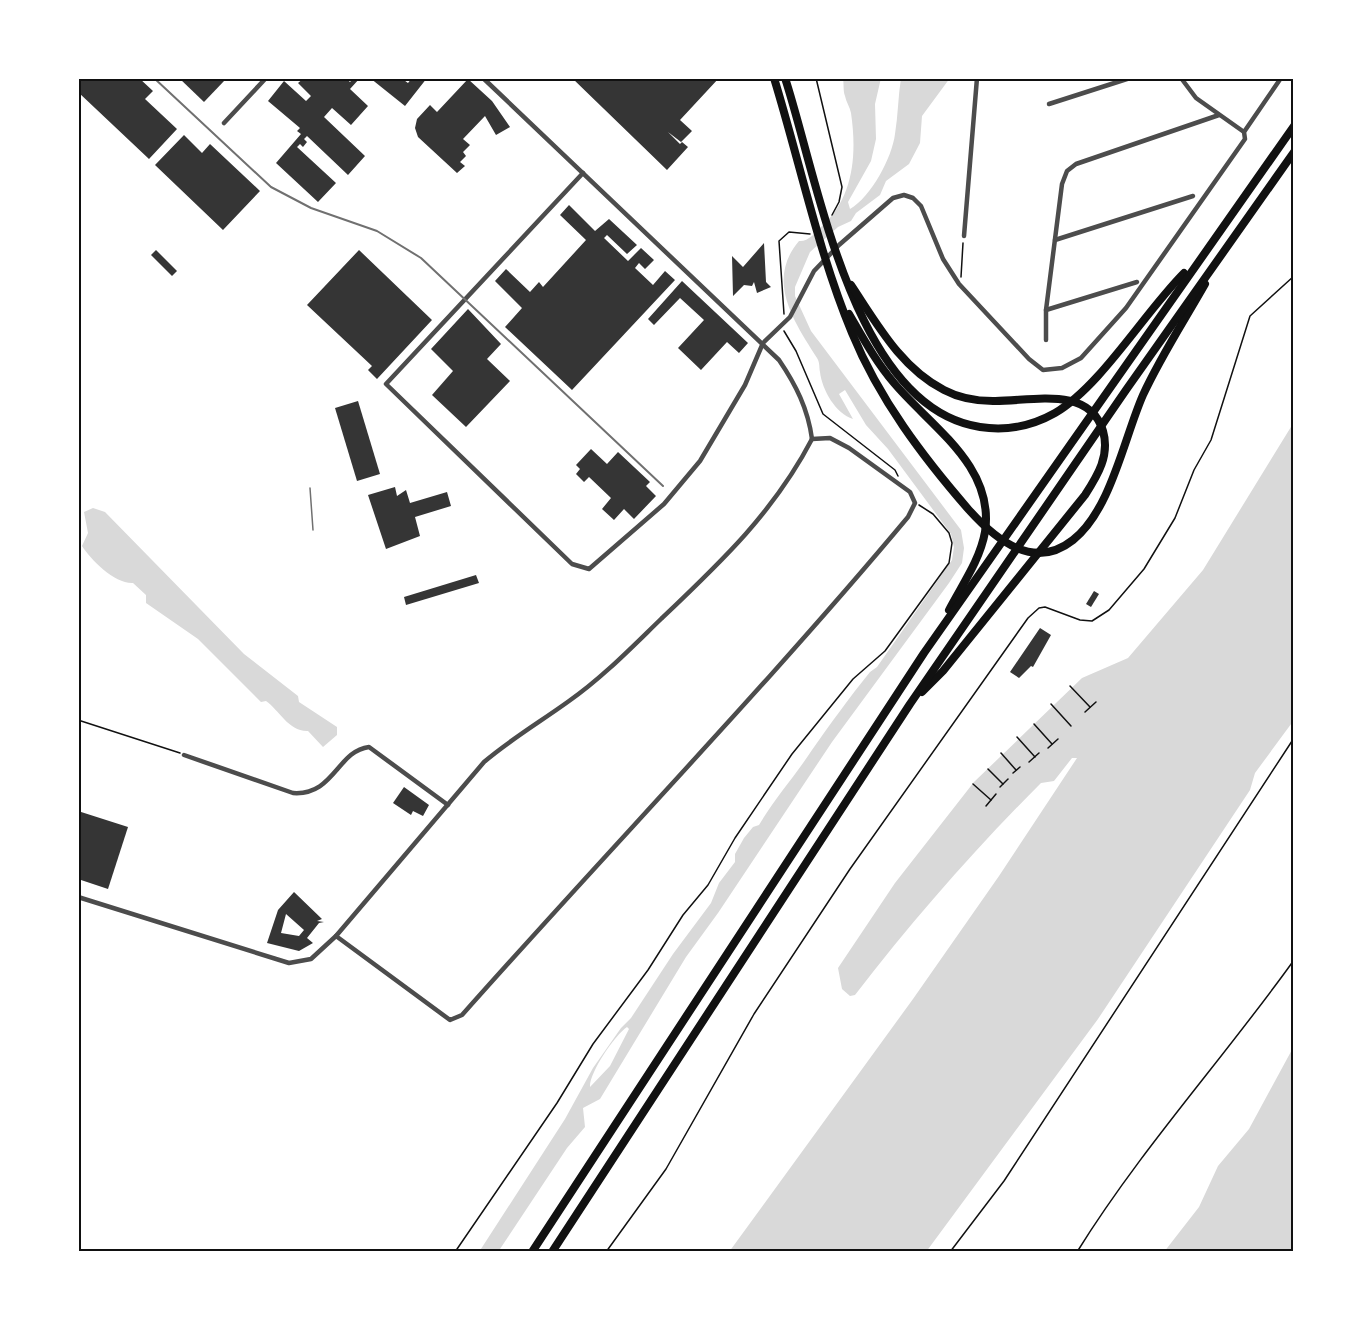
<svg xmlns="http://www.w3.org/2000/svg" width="1372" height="1330" viewBox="0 0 1372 1330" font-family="Signika,sans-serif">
<rect width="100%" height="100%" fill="#fff"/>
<!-- water -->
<g fill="#d9d9d9" fill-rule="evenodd">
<path d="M843 78H881L875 104 876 139 871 161 848 202 850 209C871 197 892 158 895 134 898 116 898 97 901 78H950L922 116 920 143 909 164 886 181 880 195 856 213 851 221 838 227 810 252 795 287V296L811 331 961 530 964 548 962 563 949 583 832 742 718 913 686 957 600 1099 583 1108 585 1127 567 1148 498 1252H479L565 1119 593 1068 621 1028 631 1018 673 954 711 903 719 883 735 862V854L744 838 753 827 759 825C775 798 795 776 812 750 831 723 849 698 870 672L877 667 952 560 954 547 951 534 888 449 866 425 845 390 839 394 853 419C836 414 822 390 820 372 819 367 820 363 817 358 795 323 765 281 799 241 808 242 815 233 821 227 854 198 857 154 851 113 850 107 846 102 845 96 843 91 844 84 843 78ZM627 1027 629 1029 610 1066 590 1087C589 1073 615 1035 627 1027Z"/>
<path d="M1294 422V720L1255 773 1250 790 1098 1019 926 1252H729L913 999 999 876 1077 758H1072L1054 781 1041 783C974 850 913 920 855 995L850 996 842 989 838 968 895 883 974 782 1082 678 1128 658 1203 570Z"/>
<path d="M93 508 105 512 244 654 298 696 299 702 337 727V735L323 747 308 731C289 732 279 710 266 701L261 702 198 639 146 603V595L133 583C115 584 91 560 82 546L88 533 84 512Z"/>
<polygon points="1294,1046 1294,1252 1164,1252 1199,1207 1218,1166 1249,1129"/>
</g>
<!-- building -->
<g fill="#353535" fill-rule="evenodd">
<polygon points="78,78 139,78 153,91 145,99 177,129 149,159 78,92"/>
<polygon points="179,78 225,78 225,80 204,102"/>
<polygon points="304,78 345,78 350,82 354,78 360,78 350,89 368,106 351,125 332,108 324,117 365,156 348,175 307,136 304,139 307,142 303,147 300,144 297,147 336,183 318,202 276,163 301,134 297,131 300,128 268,101 284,81 306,101 311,96 298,83"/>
<polygon points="370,78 401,78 408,83 412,78 427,78 405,106"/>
<polygon points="572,78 719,78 680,120 692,131 681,142 668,132 680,144 682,142 688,147 667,170"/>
<polygon points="468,79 492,101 510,127 496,135 485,116 463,139 470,145 463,152 466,156 460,162 465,166 457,173 418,137 415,128 417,119 430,105 437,112"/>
<polygon points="184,135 202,153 210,144 260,191 223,230 155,165"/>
<polygon points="569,205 595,231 609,219 637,245 627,254 607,235 604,238 628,261 641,248 654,260 645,269 639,263 635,268 653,285 665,271 675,280 572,390 505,327 522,308 495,281 506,269 530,292 539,282 543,287 586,240 560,215"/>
<polygon points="764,243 766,282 771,287 757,293 754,282 752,286 744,285 733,296 732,256 743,267"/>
<polygon points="156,250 177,271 172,276 151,255"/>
<polygon points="359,250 432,320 377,379 368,370 372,366 307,305"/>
<polygon points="682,281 748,343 739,353 727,342 701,370 678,348 704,320 680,298 654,325 648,319"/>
<polygon points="468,309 501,344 487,359 510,381 466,427 432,395 453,371 431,349"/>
<polygon points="358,401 380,474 357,481 335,408"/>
<polygon points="591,449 607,464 618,452 650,482 646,486 656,496 634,519 624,509 614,520 602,509 611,498 589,477 584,482 576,474 580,469 576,465"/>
<polygon points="395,487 397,496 406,490 410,503 447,492 451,506 415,517 420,536 386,549 368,495"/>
<polygon points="476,575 479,583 406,605 404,597"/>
<polygon points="1094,591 1099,594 1091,607 1086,604"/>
<polygon points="1040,628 1051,635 1033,667 1031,666 1019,678 1010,672"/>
<polygon points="404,787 429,805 423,816 413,811 411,815 393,803"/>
<polygon points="78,811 128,827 108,889 78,879"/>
<path d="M294 892 322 919 317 921 324 922 319 923 307 938 313 943 299 951 267 943 278 910ZM286 914 304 930 299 936 281 933Z"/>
</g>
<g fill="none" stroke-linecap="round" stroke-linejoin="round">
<!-- path -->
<g stroke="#111" stroke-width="1.5">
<polyline points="816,78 842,187 839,202 832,215"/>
<polyline points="961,277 963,243"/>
<polyline points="784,314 779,241 789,232 810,234"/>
<polyline points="784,331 796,351 823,414 895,470 898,476"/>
<polyline points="1070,686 1090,707"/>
<polyline points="1051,704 1071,726"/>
<polyline points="1085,712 1096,702"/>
<polyline points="78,720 180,753"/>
<polyline points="1034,724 1052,744"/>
<polyline points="1017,737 1035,757"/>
<polyline points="1048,748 1058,739"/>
<polyline points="1001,753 1016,770"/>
<polyline points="1029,762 1039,753"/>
<polyline points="988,769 1003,784"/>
<polyline points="1013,773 1020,767"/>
<polyline points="973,784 991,800"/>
<polyline points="1000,787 1008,779"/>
<polyline points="986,806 996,794"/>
<polyline points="455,1252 557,1103 593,1044 648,970 683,915 708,885 735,838 792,754 853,679 885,651 949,563 952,543 949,533 933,514 919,505"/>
<polyline points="606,1252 666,1169 754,1014 850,869 1028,618 1039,608 1045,607 1080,620 1092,621 1109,610 1144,569 1175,518 1194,470 1211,440 1250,316 1294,276"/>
<polyline points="950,1252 1004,1181 1294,738"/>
<path d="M1077 1252C1141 1149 1224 1058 1294 960"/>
</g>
<!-- minor -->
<g stroke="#4c4c4c" stroke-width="4.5">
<path d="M483 78 779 360C796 385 808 409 812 439"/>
<polyline points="1181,78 1196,98 1244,132"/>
<polyline points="1049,104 1130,78"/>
<polyline points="224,123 266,78"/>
<polyline points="583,173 386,384 572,564 589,569 664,504 700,461 745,385 763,343 790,317 814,271 839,245 893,198 904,195 913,198 921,206 943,259 959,284 1029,359 1043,370 1062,368 1081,358 1126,308 1245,139 1244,132 1281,78"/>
<polyline points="964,236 977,78"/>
<polyline points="1055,240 1193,196"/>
<polyline points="1046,310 1137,282"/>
<polyline points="1046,340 1046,310 1062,184 1067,171 1076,164 1219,115"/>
<path d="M184 755 293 793C334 796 337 751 369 747L448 805"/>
<path d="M78 897 289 963 311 959 336 936 484 762C511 739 540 722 569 701 602 678 632 647 661 619 721 562 774 512 812 439"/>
<path d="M336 936 450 1020 462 1015C610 848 765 688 908 517L915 503 910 492 849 448 830 438 812 439"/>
</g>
<!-- motorway -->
<g stroke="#111" stroke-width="8">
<path d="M774 78C800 163 818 251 852 333 879 399 923 457 969 510 996 540 1034 571 1073 540 1111 510 1124 438 1143 395 1161 356 1184 321 1205 284"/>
<path d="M785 78C818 178 853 408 980 427 1006 431 1032 426 1055 413 1101 386 1144 313 1184 273"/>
<path d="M851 285C877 324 901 368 944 390 959 398 976 401 993 401 1028 402 1089 384 1103 431 1110 455 1098 475 1085 495L943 671 922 692"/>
<path d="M849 314C863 338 876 362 894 383 931 427 995 466 985 532 980 560 962 585 949 610"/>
<polyline points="532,1252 924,653 1294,126"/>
<polyline points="552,1252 910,704 1126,390 1294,152"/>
</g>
<!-- tram -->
<polyline stroke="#707070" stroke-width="1.5" points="310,488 313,530"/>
<!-- rail -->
<polyline stroke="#707070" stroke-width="2" points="154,78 271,187 311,208 377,231 421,258 663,486"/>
</g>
<!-- border -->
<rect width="1372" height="1330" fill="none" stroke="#ffffff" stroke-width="159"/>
<rect x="80" y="80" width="1212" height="1170" fill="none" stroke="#111" stroke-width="2"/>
</svg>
